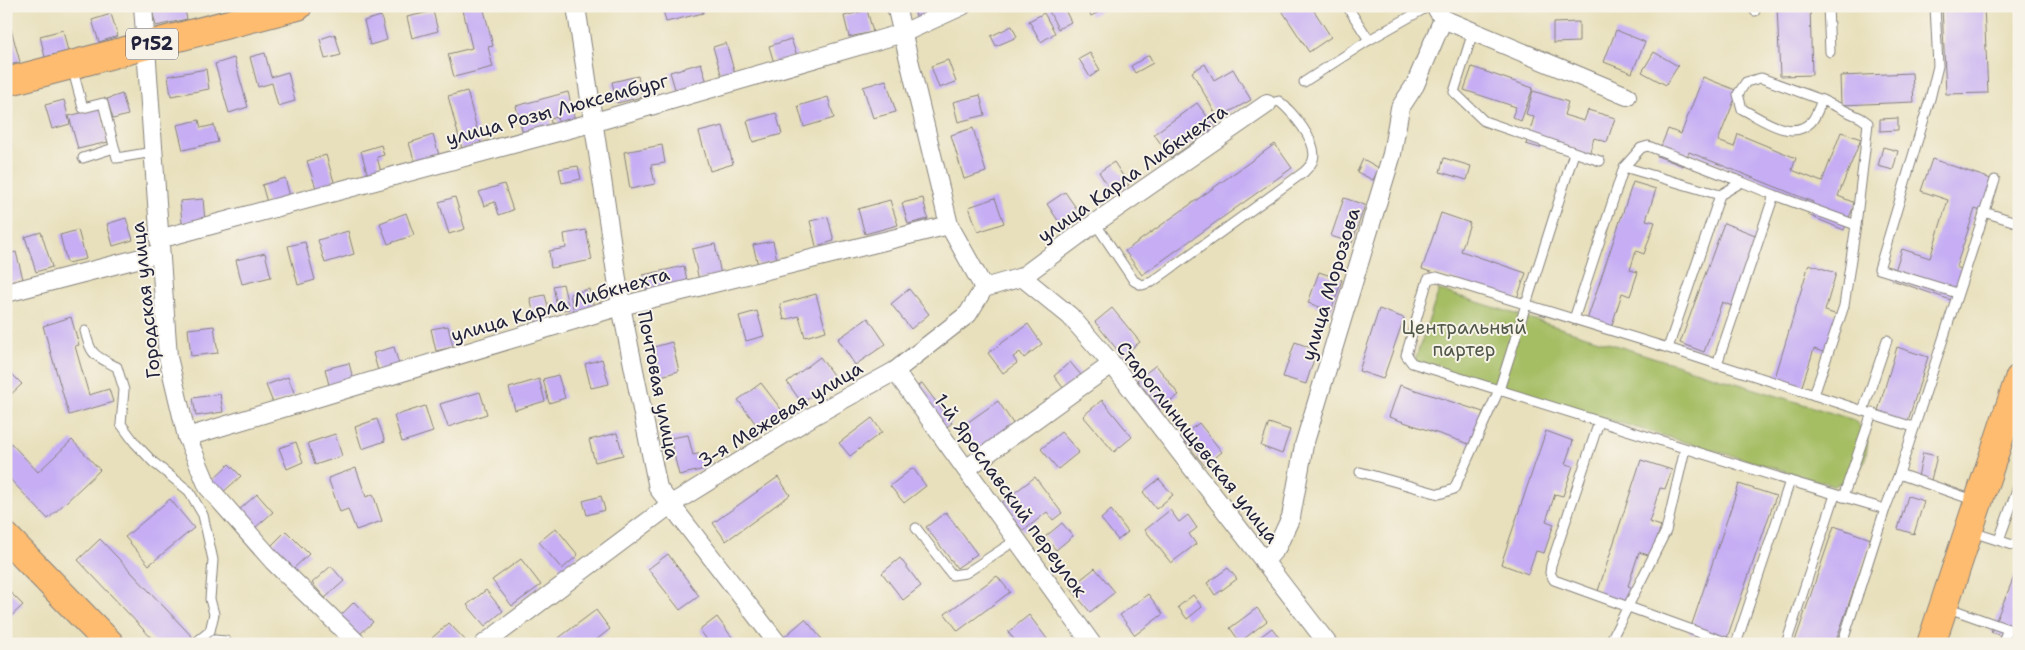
<svg xmlns="http://www.w3.org/2000/svg" width="2025" height="650" viewBox="0 0 2025 650" font-family="'Shantell Sans',sans-serif">
<rect width="100%" height="100%" fill="#f7f3e8"/>
<filter id="ink" filterUnits="userSpaceOnUse"><feTurbulence type="fractalNoise" baseFrequency=".02" numOctaves="2"/><feDisplacementMap in="SourceGraphic" scale="10" xChannelSelector="R" yChannelSelector="G"/><feConvolveMatrix kernelMatrix="1 2 1 2 8 2 1 2 1" color-interpolation-filters="sRGB"/></filter>
<filter id="wash" filterUnits="userSpaceOnUse"><feTurbulence type="fractalNoise" baseFrequency=".0096" numOctaves="4" result="noise"/><feDisplacementMap in="SourceGraphic" scale="20" xChannelSelector="R" yChannelSelector="G"/><feGaussianBlur stdDeviation="1.12" result="paint"/><feColorMatrix in="noise" values="0 0 0 0 0 0 0 0 0 0 0 0 0 0 0 0 0 1.4 0 .05"/><feComposite in="paint" operator="in"/></filter>
<g filter="url(#wash)">
<rect width="100%" height="100%" fill="#e8e0bc"/>
<!-- green -->
<path fill="#a5bd63" stroke="#64704f" d="M1439 290 1854 420 1867 434C1868 450 1866 467 1852 478 1848 481 1839 483 1833 485L1414 363Z"/>
<g id="blocks">
<!-- building -->
<g fill="#c6adf4">
<polygon points="151,6 184,6 187,19 156,26"/>
<polygon points="462,6 483,6 493,46 488,47 493,67 454,77 448,54 472,48"/>
<polygon points="662,6 702,6 703,13 666,22"/>
<polygon points="913,6 940,6 942,12 917,20"/>
<polygon points="1053,6 1063,6 1071,22 1058,29 1048,9"/>
<polygon points="1086,6 1110,6 1091,16"/>
<polygon points="1279,6 1311,6 1331,37 1309,52"/>
<polygon points="1777,6 1810,6 1812,75 1780,76"/>
<polygon points="1942,6 1984,6 1988,93 1946,94"/>
<polygon points="867,10 873,32 849,37 844,16"/>
<polygon points="433,11 438,31 412,38 407,17"/>
<polygon points="1044,13 1055,33 1041,42 1029,21"/>
<polygon points="111,14 118,36 99,42 92,20"/>
<polygon points="381,16 387,40 370,45 364,21"/>
<polygon points="9,22 20,62 6,66 6,23"/>
<polygon points="1579,22 1579,42 1553,43 1553,23"/>
<polygon points="1012,26 1017,37 996,46 991,36"/>
<polygon points="63,30 68,52 45,57 40,36"/>
<polygon points="1616,30 1645,42 1632,73 1604,62"/>
<polygon points="335,34 341,55 325,59 320,39"/>
<polygon points="791,39 797,56 774,63 769,46"/>
<polygon points="726,43 735,74 722,77 713,47"/>
<polygon points="1654,52 1678,66 1666,85 1642,72"/>
<polygon points="265,53 271,77 288,72 295,101 278,106 272,83 258,87 250,57"/>
<polygon points="1090,53 1100,70 1090,77 1079,59"/>
<polygon points="1149,55 1153,63 1135,73 1131,66"/>
<polygon points="234,58 248,107 229,113 215,64"/>
<polygon points="948,60 956,82 939,88 931,66"/>
<polygon points="701,63 707,83 676,92 670,72"/>
<polygon points="1205,64 1214,80 1233,69 1251,100 1218,118 1192,72"/>
<polygon points="1472,67 1533,88 1521,121 1512,117 1516,107 1464,90"/>
<polygon points="206,69 209,89 171,96 168,76"/>
<polygon points="1912,73 1914,102 1841,105 1840,76"/>
<polygon points="638,76 642,97 617,103 612,82"/>
<polygon points="1703,77 1738,91 1718,141 1734,147 1738,134 1796,158 1792,170 1822,182 1841,132 1861,139 1838,196 1855,203 1844,230 1808,215 1813,202 1689,152 1683,166 1657,156 1668,129 1681,134"/>
<polygon points="886,80 896,112 873,118 863,87"/>
<polygon points="467,91 481,144 462,149 448,96"/>
<polygon points="1533,91 1568,102 1564,115 1584,121 1588,110 1615,118 1607,142 1594,138 1587,161 1569,155 1570,152 1541,143 1540,148 1526,144 1534,117 1526,114"/>
<polygon points="568,92 575,120 559,124 557,117 550,119 552,126 523,134 516,106"/>
<polygon points="122,94 128,115 113,119 107,99"/>
<polygon points="980,95 985,115 958,122 953,102"/>
<polygon points="828,97 834,118 804,127 798,106"/>
<polygon points="64,100 70,124 52,129 45,105"/>
<polygon points="1197,103 1215,127 1171,158 1154,134"/>
<polygon points="100,108 108,142 78,149 69,116"/>
<polygon points="776,113 782,134 753,142 747,121"/>
<polygon points="1898,118 1898,130 1880,131 1880,119"/>
<polygon points="199,120 201,128 214,125 218,142 183,150 177,125"/>
<polygon points="723,126 733,164 710,171 699,132"/>
<polygon points="973,128 986,172 964,179 951,135"/>
<polygon points="6,129 12,147 6,148"/>
<polygon points="433,135 439,155 415,163 409,143"/>
<polygon points="1275,144 1292,168 1142,275 1125,251"/>
<polygon points="381,145 384,155 377,157 381,172 368,176 361,151"/>
<polygon points="662,145 665,163 651,165 655,184 630,189 624,152"/>
<polygon points="1883,147 1898,151 1893,170 1878,166"/>
<polygon points="326,155 335,185 317,191 307,161"/>
<polygon points="1444,158 1471,166 1467,180 1440,172"/>
<polygon points="1363,159 1379,168 1373,180 1357,172"/>
<polygon points="1932,159 1997,181 1986,213 1975,209 1956,267 1967,271 1957,302 1892,280 1902,249 1930,258 1948,200 1921,191"/>
<polygon points="1114,162 1129,185 1113,194 1099,172"/>
<polygon points="578,166 581,179 562,183 559,169"/>
<polygon points="285,178 291,200 268,206 262,185"/>
<polygon points="1633,182 1656,189 1646,220 1655,222 1644,254 1636,251 1630,270 1638,272 1630,296 1622,293 1611,328 1587,320"/>
<polygon points="504,184 513,210 499,215 495,202 484,206 479,192"/>
<polygon points="1065,192 1081,215 1063,228 1047,204"/>
<polygon points="455,197 465,229 449,234 439,202"/>
<polygon points="923,198 928,219 908,224 902,203"/>
<polygon points="995,198 1004,223 978,232 969,207"/>
<polygon points="1344,198 1365,205 1352,243 1331,236"/>
<polygon points="203,199 205,221 182,223 180,201"/>
<polygon points="890,200 898,225 865,234 858,209"/>
<polygon points="406,213 414,235 388,244 380,223"/>
<polygon points="1441,213 1470,223 1461,251 1526,273 1516,301 1422,269"/>
<polygon points="828,217 834,241 816,246 810,221"/>
<polygon points="126,218 133,240 113,246 107,224"/>
<polygon points="1724,223 1758,236 1732,306 1722,302 1704,352 1680,343"/>
<polygon points="78,230 86,259 67,263 60,235"/>
<polygon points="586,230 592,260 551,268 549,251 566,248 564,234"/>
<polygon points="348,231 354,254 325,263 318,240"/>
<polygon points="41,232 52,267 36,272 25,237"/>
<polygon points="773,241 777,260 758,265 753,245"/>
<polygon points="305,242 315,280 298,285 288,246"/>
<polygon points="715,244 721,275 699,280 692,249"/>
<polygon points="16,252 23,279 6,283 6,255"/>
<polygon points="265,253 271,277 242,284 236,260"/>
<polygon points="1809,264 1836,273 1825,311 1838,315 1826,353 1814,349 1801,389 1774,381"/>
<polygon points="684,266 689,290 648,299 643,275"/>
<polygon points="1319,272 1342,280 1331,311 1308,303"/>
<polygon points="563,284 569,309 558,311 553,286"/>
<polygon points="589,289 595,311 575,316 570,294"/>
<polygon points="909,289 929,314 911,329 891,304"/>
<polygon points="816,294 826,331 805,337 799,316 784,320 780,304"/>
<polygon points="545,295 552,323 537,327 530,298"/>
<polygon points="1112,308 1140,342 1122,356 1095,322"/>
<polygon points="1379,309 1404,318 1383,379 1359,371"/>
<polygon points="757,311 764,336 746,341 739,316"/>
<polygon points="71,317 79,345 75,346 89,395 109,389 113,402 69,415 43,326"/>
<polygon points="868,318 886,344 855,365 838,339"/>
<polygon points="1028,324 1042,344 1024,358 1020,352 1013,357 1017,363 1003,373 988,353"/>
<polygon points="214,326 218,353 191,356 188,329"/>
<polygon points="448,326 453,347 436,351 431,329"/>
<polygon points="672,342 679,371 661,376 654,347"/>
<polygon points="1295,342 1317,350 1306,384 1283,377"/>
<polygon points="394,347 400,368 379,374 373,353"/>
<polygon points="1897,347 1928,357 1907,424 1877,414"/>
<polygon points="820,357 836,379 802,403 787,382"/>
<polygon points="602,359 609,384 591,388 585,364"/>
<polygon points="1070,362 1081,375 1064,389 1054,376"/>
<polygon points="349,363 353,379 329,385 325,369"/>
<polygon points="1156,365 1179,395 1160,409 1137,380"/>
<polygon points="6,368 22,384 6,399"/>
<polygon points="558,375 565,398 549,403 543,379"/>
<polygon points="288,377 295,395 273,403 266,385"/>
<polygon points="539,379 545,401 515,410 509,388"/>
<polygon points="761,383 784,413 761,431 738,400"/>
<polygon points="922,383 952,423 939,433 909,392"/>
<polygon points="1400,385 1483,412 1472,445 1389,417"/>
<polygon points="480,392 487,414 448,427 440,404"/>
<polygon points="220,394 223,412 196,416 193,398"/>
<polygon points="1102,400 1132,437 1114,452 1083,416"/>
<polygon points="998,401 1016,428 979,453 961,427"/>
<polygon points="425,406 433,432 402,442 394,416"/>
<polygon points="872,418 882,432 850,456 839,443"/>
<polygon points="377,419 385,441 362,449 355,427"/>
<polygon points="1199,423 1222,452 1205,466 1181,437"/>
<polygon points="1269,423 1290,430 1282,454 1261,446"/>
<polygon points="1546,431 1573,441 1565,464 1573,466 1563,496 1555,494 1546,521 1554,524 1544,553 1536,551 1528,574 1501,564"/>
<polygon points="1061,432 1079,452 1058,469 1041,449"/>
<polygon points="617,433 623,455 595,462 589,440"/>
<polygon points="335,434 342,456 315,465 308,443"/>
<polygon points="688,435 693,455 706,452 709,468 679,475 670,438"/>
<polygon points="6,438 38,472 72,440 100,470 48,519 6,475"/>
<polygon points="296,442 303,462 287,469 279,448"/>
<polygon points="1923,453 1937,456 1931,480 1918,477"/>
<polygon points="1641,460 1672,470 1665,489 1660,488 1649,522 1661,526 1651,556 1639,552 1628,586 1633,588 1627,607 1596,597"/>
<polygon points="229,464 241,476 221,494 210,482"/>
<polygon points="356,468 366,497 373,494 382,521 356,530 348,509 340,512 328,478"/>
<polygon points="913,468 926,486 904,503 890,486"/>
<polygon points="778,477 790,495 726,541 713,523"/>
<polygon points="1035,477 1062,513 1053,520 1047,512 1023,531 1001,503"/>
<polygon points="1159,479 1173,495 1156,509 1143,492"/>
<polygon points="1739,484 1776,496 1725,644 1689,633"/>
<polygon points="257,494 273,512 255,528 239,510"/>
<polygon points="601,496 605,510 587,515 583,501"/>
<polygon points="1908,496 1924,501 1914,534 1898,529"/>
<polygon points="170,499 194,528 149,565 125,537"/>
<polygon points="1111,510 1128,532 1118,540 1101,519"/>
<polygon points="1170,510 1179,522 1188,515 1197,528 1189,534 1196,544 1171,563 1145,530"/>
<polygon points="946,512 977,554 957,568 926,527"/>
<polygon points="1062,523 1073,536 1056,550 1045,537"/>
<polygon points="1834,526 1871,539 1835,644 1794,644"/>
<polygon points="556,528 578,555 562,569 539,542"/>
<polygon points="286,531 309,554 294,568 271,546"/>
<polygon points="100,539 199,644 157,644 78,560"/>
<polygon points="668,554 699,596 680,610 648,569"/>
<polygon points="900,558 921,586 903,600 882,573"/>
<polygon points="521,559 541,585 512,606 492,580"/>
<polygon points="2019,565 2019,643 1991,632"/>
<polygon points="331,566 344,581 325,598 312,583"/>
<polygon points="1095,568 1115,592 1090,612 1070,588"/>
<polygon points="1228,568 1237,579 1215,595 1207,583"/>
<polygon points="997,576 1010,592 958,631 945,614"/>
<polygon points="6,588 23,605 6,621"/>
<polygon points="486,590 503,611 485,626 467,605"/>
<polygon points="1148,594 1163,614 1135,635 1120,615"/>
<polygon points="1193,595 1202,607 1187,619 1178,607"/>
<polygon points="354,602 373,622 357,637 338,618"/>
<polygon points="1257,608 1267,621 1240,642 1230,628"/>
<polygon points="596,610 610,629 591,644 559,644 556,640"/>
<polygon points="1029,615 1051,644 1018,644 1008,632"/>
<polygon points="717,617 737,644 710,644 700,630"/>
<polygon points="805,619 826,644 788,644 783,638"/>
<polygon points="449,623 467,642 465,644 437,644 432,638"/>
<polygon points="1272,628 1284,644 1251,644"/>
</g>
</g>
</g>
<g filter="url(#ink)">
<use href="#blocks" fill-opacity="0" stroke="#85817c" stroke-width="1"/>
<g fill="none" stroke-linecap="round" stroke-linejoin="round">
<!-- service casing -->
<g stroke="#85817c" stroke-width="11">
<g id="service">
<polyline points="1347,6 1369,40"/>
<polyline points="1755,6 1755,11"/>
<polyline points="1828,6 1830,52"/>
<polyline points="1935,6 1938,66 1930,99 1879,269 1957,293"/>
<polyline points="1473,32 1454,92 1484,121 1600,161"/>
<polyline points="72,67 83,108 103,103 117,158 153,152"/>
<path d="M1761 78 1822 100C1819 107 1816 117 1811 122 1791 142 1762 119 1742 109L1738 94 1746 82Z"/>
<polyline points="1304,82 1369,40 1429,6"/>
<polyline points="1822,100 1861,118 1868,123 1867,132 1856,225 1844,306 1814,395 1913,427"/>
<polyline points="1574,153 1499,390 1412,363 1406,355 1428,279 1437,277 1668,348 1720,195 1742,182 1774,195 1717,364 1668,348"/>
<polyline points="83,158 114,148"/>
<polyline points="1624,167 1720,195"/>
<polyline points="1774,195 1856,225"/>
<polyline points="1984,212 2019,223"/>
<path d="M1095 223 1134 281 1142 285 1152 282 1304 172C1307 169 1312 164 1313 160 1319 142 1291 111 1279 101L1267 104"/>
<polyline points="1574,319 1624,167 1641,148 1648,146 1742,182"/>
<path d="M85 331C91 356 94 355 117 367L124 390 121 424 135 443 153 462 189 491 203 515 213 560 210 599 214 614 210 631 194 644"/>
<polyline points="1717,364 1814,395"/>
<polyline points="1863,411 1887,340"/>
<polyline points="1599,422 1551,565 1550,573 1554,580 1731,644"/>
<polyline points="1360,472 1439,494 1454,489 1499,390 1790,481"/>
<polyline points="1899,474 1976,501"/>
<polyline points="1843,497 1872,413"/>
<polyline points="916,528 952,575 966,573 1016,540"/>
<polyline points="1972,532 2019,547"/>
<polyline points="1999,540 2019,484"/>
<polyline points="1946,607 2019,633"/>
<polyline points="210,644 214,640 226,641 228,644"/>
<polyline points="1609,644 1666,531 1685,449"/>
<polyline points="1736,644 1790,481 1885,509"/>
<polyline points="1786,644 1835,495"/>
<polyline points="1842,644 1885,509 1899,474 1995,180"/>
<polyline points="2002,644 2008,629"/>
</g>
</g>
<!-- minor casing -->
<g stroke="#85817c" stroke-width="20">
<g id="minor">
<polyline points="143,6 168,357 187,437 208,487 273,561 358,644"/>
<polyline points="576,6 621,306 658,488 778,644"/>
<polyline points="896,6 949,225 984,288"/>
<polyline points="1435,6 1443,19 1627,96"/>
<polyline points="159,239 595,122 903,33 962,6"/>
<polyline points="1022,277 1070,316 1112,364 1328,644"/>
<polyline points="6,293 160,253"/>
<polyline points="895,371 1092,644"/>
<polyline points="187,437 621,306 949,225"/>
<polyline points="966,469 1112,364"/>
<polyline points="1264,562 1277,547 1291,517 1304,445 1392,154 1400,108 1415,85 1443,19"/>
<polyline points="484,644 670,505 813,416 895,371 968,314 984,288 1022,277 1095,223 1267,104"/>
</g>
</g>
<!-- primary casing -->
<g stroke="#85817c" stroke-width="30">
<g id="primary">
<polyline points="6,82 298,6"/>
<polyline points="6,537 110,644"/>
<polyline points="1931,644 2019,379"/>
</g>
</g>
<!-- service -->
<use href="#service" stroke="#fff" stroke-width="9"/>
<!-- minor -->
<use href="#minor" stroke="#fff" stroke-width="18"/>
<!-- primary -->
<use href="#primary" stroke="#fdbc70" stroke-width="28"/>
</g>
</g>
<g text-anchor="middle" stroke-width="4" stroke-linejoin="round" paint-order="stroke">
<!-- shield labels -->
<rect fill="#f7f3e8" stroke="#62616f" stroke-width="1" x="126" y="28.5" width="52" height="31" rx="4"/>
<g font-size="18" font-weight="bold" fill="#22223b">
<text x="152" y="50">Р152</text>
</g>
<!-- street labels -->
<g font-size="19" fill="#22223b" stroke="#f7f3e8">
<text transform="translate(557 109) rotate(-15)" y="7">улица Розы Люксембург</text>
<text transform="translate(1132 173) rotate(-35)" y="7">улица Карла Либкнехта</text>
<text transform="translate(1330 284) rotate(-73)" y="7">улица Морозова</text>
<text transform="translate(145 300) rotate(-96)" y="7">Городская улица</text>
<text transform="translate(560 304) rotate(-16)" y="7">улица Карла Либкнехта</text>
<text transform="translate(659 385) rotate(79)" y="7">Почтовая улица</text>
<text transform="translate(780 414) rotate(-31)" y="7">3-я Межевая улица</text>
<text transform="translate(1198 442) rotate(52)" y="7">Староглинищевская улица</text>
<text transform="translate(1011 495) rotate(54)" y="7">1-й Ярославский переулок</text>
</g>
<!-- park labels -->
<g font-size="19" fill="#505849" stroke="#f7f3e8">
<text x="1464" y="334">Центральный<tspan x="1464" dy="22">партер</tspan></text>
</g>
</g>
<!-- margin -->
<rect width="2025" height="650" fill="none" stroke="#f7f3e8" stroke-width="25"/>
</svg>
